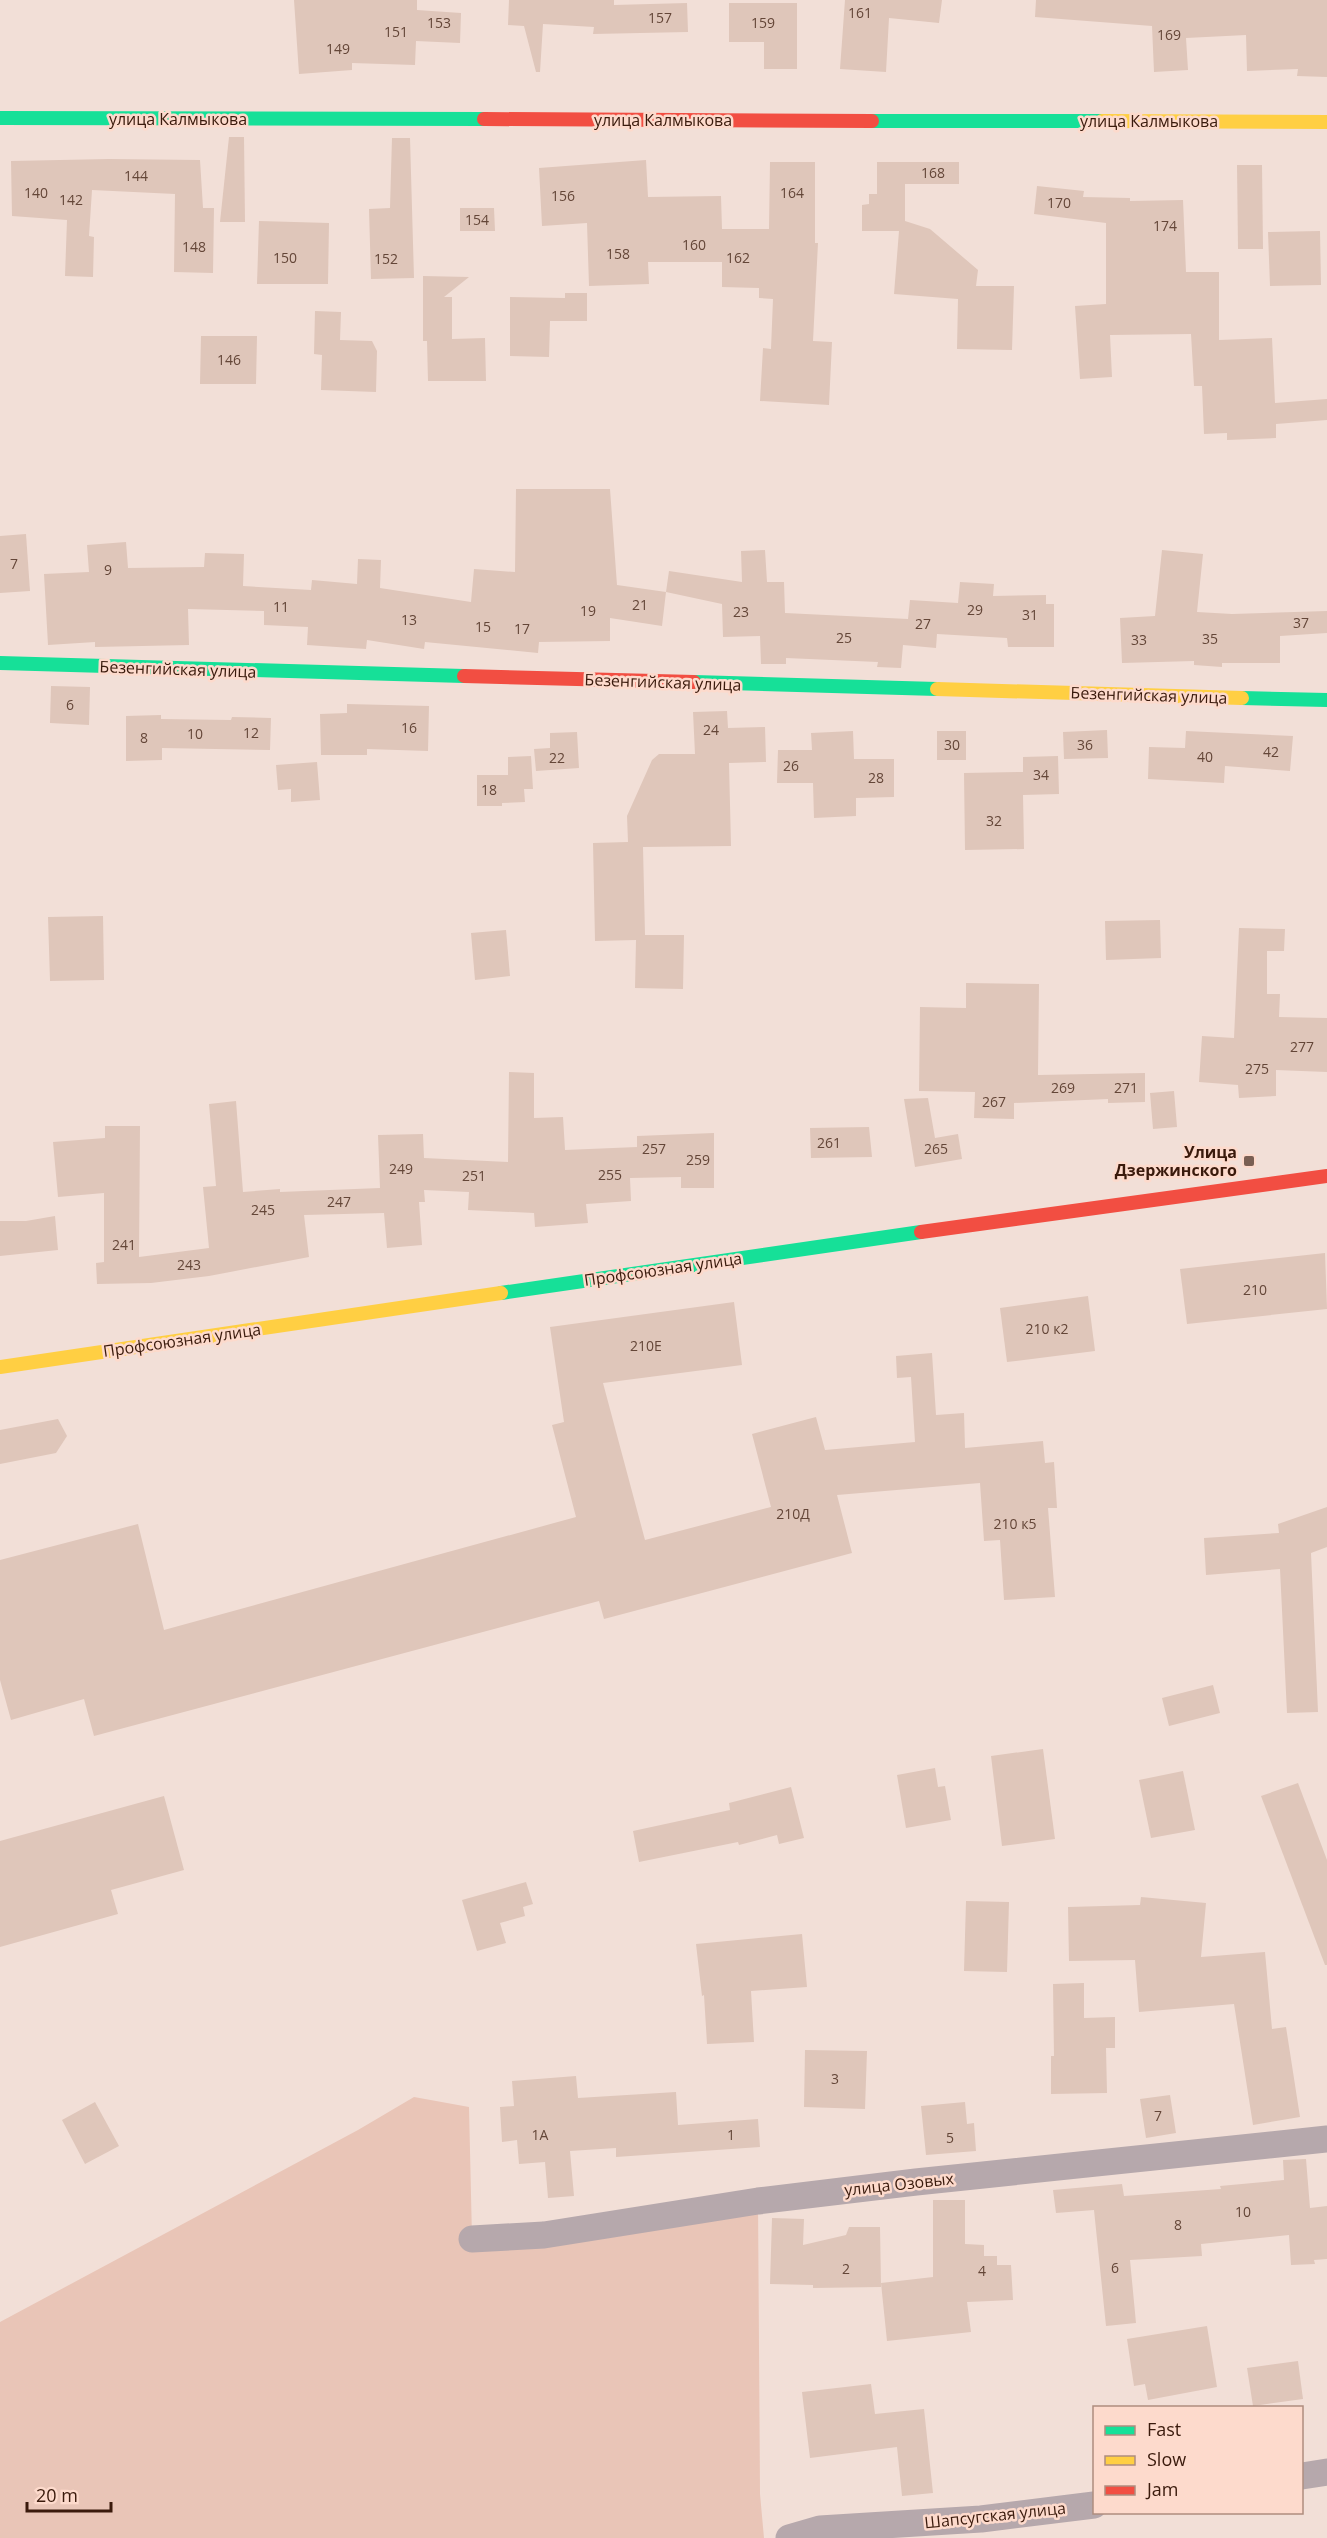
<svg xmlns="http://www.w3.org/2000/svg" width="1327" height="2538" viewBox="0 0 1327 2538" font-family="'Open Sans',sans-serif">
<rect width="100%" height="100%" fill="#f2dfd7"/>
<!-- green -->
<polygon fill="#e9c5b7" points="414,2097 469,2107 472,2238 758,2201 760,2494 764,2538 0,2538 0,2322 358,2130"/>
<!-- building -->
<g fill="#dfc6ba">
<polygon points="294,0 417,0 417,10 461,13 460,43 416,41 415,65 352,63 352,70 299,74"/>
<polygon points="509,0 614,0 614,5 687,3 688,32 593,34 594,27 543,24 540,72 536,72 524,26 508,25"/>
<polygon points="845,0 942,0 939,23 889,18 886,72 840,69"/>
<polygon points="1036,0 1327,0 1327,77 1297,76 1298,69 1247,71 1246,35 1186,38 1188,70 1154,72 1152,26 1035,17"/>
<polygon points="729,3 797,3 797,69 764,69 764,42 729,42"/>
<polygon points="229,137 244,137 245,222 220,222"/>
<polygon points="392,138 410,138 414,278 371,279 369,209 390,208"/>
<polygon points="109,159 200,160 203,208 214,208 213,273 174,272 175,194 92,190 89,236 94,237 93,277 65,276 67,220 12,216 11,161"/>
<polygon points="646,160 648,197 721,196 722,229 769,229 770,162 815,162 815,243 818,243 813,341 832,342 829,405 760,401 763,348 771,349 773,299 759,298 759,288 722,287 722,262 648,262 649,284 589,286 587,223 542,226 539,168"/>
<polygon points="877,162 959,162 959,184 905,184 905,221 930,229 978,270 976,286 1014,286 1012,350 957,349 958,299 894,294 899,231 862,231 862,205 869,204 869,194 877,194"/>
<polygon points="1237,165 1262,165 1263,249 1238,249"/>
<polygon points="1037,186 1084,191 1083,197 1130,198 1130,201 1183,200 1186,272 1219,272 1219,340 1272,338 1275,403 1327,399 1327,420 1276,424 1276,438 1227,440 1227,433 1204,434 1202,386 1194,386 1191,334 1110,335 1112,377 1080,379 1075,306 1106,304 1106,223 1034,214"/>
<polygon points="460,208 494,208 495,231 460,231"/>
<polygon points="259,221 329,223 328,284 257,284"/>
<polygon points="1320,231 1321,285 1270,286 1268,232"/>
<polygon points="423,276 469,277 444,297 452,297 452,339 485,338 486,381 428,381 427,341 423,341"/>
<polygon points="565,293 587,293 587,321 550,321 549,357 510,356 510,297 565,298"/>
<polygon points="315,311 341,312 340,340 372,341 377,351 376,392 321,390 322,355 314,354"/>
<polygon points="201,336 257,336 256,384 200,384"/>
<polygon points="516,489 610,489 617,585 666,592 662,626 610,618 610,641 539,642 538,653 425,642 424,649 367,640 366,649 307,645 308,627 264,625 264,611 188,609 189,645 95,647 95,642 48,645 44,574 89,572 87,545 126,542 128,568 204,567 205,553 244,554 243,586 311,590 312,580 357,584 358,559 381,560 380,588 471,602 474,569 515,572"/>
<polygon points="26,534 30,591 0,593 0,536"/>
<polygon points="765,550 767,582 784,582 785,613 908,619 910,600 958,603 960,582 994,584 993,596 1046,595 1046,604 1054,604 1054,647 1008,647 1007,638 937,634 936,648 903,645 901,668 877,667 878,662 786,658 786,664 761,664 760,636 723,637 722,604 666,592 669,571 742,582 741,551"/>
<polygon points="1162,550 1203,554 1197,612 1232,614 1327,611 1327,633 1280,636 1280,663 1222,663 1222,667 1194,665 1194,661 1122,663 1120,618 1155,616"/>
<polygon points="51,686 90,687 89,725 50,723"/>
<polygon points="347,704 429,706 428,751 367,749 367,755 321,755 320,714 347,713"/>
<polygon points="727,711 728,728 765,727 766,762 729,763 731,846 643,847 645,935 684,935 683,989 635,988 636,940 595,941 593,843 628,842 627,816 652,760 659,754 695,754 693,712"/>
<polygon points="161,715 161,719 231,720 232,717 271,718 270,750 162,748 162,760 126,761 126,716"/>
<polygon points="1107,730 1108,758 1064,759 1063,732"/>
<polygon points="853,731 854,759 894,759 894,797 856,798 856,816 814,818 813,783 777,783 778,750 812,750 811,733"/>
<rect x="937" y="731" width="29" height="29"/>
<polygon points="1186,731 1293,736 1290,771 1225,766 1224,783 1148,779 1149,747 1185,748"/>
<polygon points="577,732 579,768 536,771 534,749 550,748 550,733"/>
<polygon points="531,756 533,789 524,789 525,802 502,803 502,806 477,806 477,775 508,775 508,757"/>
<polygon points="1058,756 1059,794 1023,795 1024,849 965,850 964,773 1023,772 1023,757"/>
<polygon points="317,762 320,800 291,802 291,789 278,790 276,765"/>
<polygon points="103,916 104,980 50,981 48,917"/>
<polygon points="1160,920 1161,958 1106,960 1105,921"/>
<polygon points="1239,928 1285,929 1284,951 1267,951 1267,994 1280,994 1279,1017 1327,1018 1327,1072 1276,1070 1276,1096 1239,1098 1238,1085 1199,1082 1202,1036 1234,1038"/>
<polygon points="506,930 510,976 475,980 471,933"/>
<polygon points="966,983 1039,984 1038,1075 1145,1073 1145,1102 1108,1103 1108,1099 1014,1103 1014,1119 974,1118 975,1092 919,1091 920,1007 966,1008"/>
<polygon points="509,1072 534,1073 534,1118 563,1117 565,1150 637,1147 637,1136 714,1133 714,1188 681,1188 681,1177 630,1178 631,1201 586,1204 588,1223 535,1227 534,1213 468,1210 469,1192 424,1190 425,1202 419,1202 422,1245 387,1248 384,1213 304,1215 309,1257 209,1276 151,1283 97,1284 96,1263 104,1262 104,1193 58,1197 53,1142 105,1138 105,1126 140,1126 139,1257 209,1248 203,1187 216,1186 209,1104 236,1101 243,1192 280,1189 280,1192 380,1188 378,1135 423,1134 424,1158 508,1162"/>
<polygon points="1174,1091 1177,1127 1153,1129 1150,1093"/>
<polygon points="928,1098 935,1138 958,1134 962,1159 915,1167 904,1099"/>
<polygon points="869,1127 872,1157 811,1158 810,1128"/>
<polygon points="55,1216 58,1250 0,1256 0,1221 26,1221"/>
<polygon points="1325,1253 1327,1309 1187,1324 1180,1269"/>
<polygon points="1088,1296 1095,1351 1007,1362 1000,1308"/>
<polygon points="734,1302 742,1365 603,1383 645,1540 771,1507 752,1434 816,1417 825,1450 915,1442 911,1377 897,1378 896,1356 932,1353 936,1415 964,1413 965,1448 1043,1441 1045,1463 1054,1462 1057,1508 1048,1508 1055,1597 1004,1600 1000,1540 984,1541 980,1483 837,1495 852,1553 604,1619 599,1601 94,1736 84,1699 11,1720 0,1680 0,1560 138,1524 164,1630 576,1517 552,1425 564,1422 550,1327"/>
<polygon points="58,1419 67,1436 56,1453 0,1464 0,1430"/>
<polygon points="1327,1507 1327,1547 1311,1553 1318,1712 1287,1713 1280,1569 1206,1575 1204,1538 1279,1533 1278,1524"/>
<polygon points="1213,1685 1220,1713 1169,1726 1162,1698"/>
<polygon points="1043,1749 1055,1839 1002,1846 991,1756"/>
<polygon points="935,1768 938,1787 945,1786 951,1820 906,1828 897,1775"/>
<polygon points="1183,1771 1195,1830 1151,1838 1139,1780"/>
<polygon points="1298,1783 1327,1860 1327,1965 1325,1965 1261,1796"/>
<polygon points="791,1787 804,1838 779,1844 777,1835 739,1845 738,1842 639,1862 633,1831 730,1810 729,1803"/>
<polygon points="164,1796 184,1870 111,1890 118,1914 0,1947 0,1841"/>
<polygon points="526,1882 533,1904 523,1907 525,1916 500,1923 506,1943 477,1951 462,1900"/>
<polygon points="1141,1897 1206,1903 1201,1957 1265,1952 1272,2029 1286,2027 1300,2117 1253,2125 1234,2004 1139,2012 1135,1960 1069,1961 1068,1907 1140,1905"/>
<polygon points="966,1901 1009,1902 1007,1972 964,1971"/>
<polygon points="802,1934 807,1987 751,1991 754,2042 707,2044 704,1995 702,1996 696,1944"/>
<polygon points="1084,1983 1084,2018 1115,2017 1115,2048 1106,2048 1107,2093 1051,2094 1051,2056 1054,2056 1053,1984"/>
<polygon points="805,2050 867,2051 865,2109 804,2107"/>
<polygon points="576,2076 578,2098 676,2092 678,2125 758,2119 760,2147 616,2157 616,2148 570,2151 574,2196 548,2198 545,2162 519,2164 517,2140 502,2142 500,2107 514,2106 512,2081"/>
<polygon points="1170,2095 1176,2133 1146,2138 1140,2099"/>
<polygon points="95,2102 119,2146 85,2164 62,2120"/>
<polygon points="965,2102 967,2124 974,2123 976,2151 926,2155 921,2106"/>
<polygon points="1306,2159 1310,2208 1327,2206 1327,2259 1314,2260 1315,2264 1291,2265 1289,2235 1201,2244 1202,2256 1130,2260 1136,2323 1106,2326 1094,2210 1056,2213 1053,2190 1122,2184 1124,2196 1221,2189 1220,2186 1284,2180 1283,2160"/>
<polygon points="933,2200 965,2200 965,2244 984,2245 984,2256 997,2256 997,2265 1011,2265 1013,2300 967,2302 971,2332 887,2341 881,2283 933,2277"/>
<polygon points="772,2218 804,2219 803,2245 846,2235 849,2227 880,2227 881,2287 813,2288 813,2285 770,2284"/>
<polygon points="1207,2326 1217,2387 1148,2400 1145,2384 1134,2386 1127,2339"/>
<polygon points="1298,2361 1303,2399 1253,2406 1247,2368"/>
<polygon points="871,2384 875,2414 924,2409 933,2493 902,2496 897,2447 810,2458 802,2392"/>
</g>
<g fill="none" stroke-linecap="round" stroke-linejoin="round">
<!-- street -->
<g stroke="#b6a8ac" stroke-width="27">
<polyline points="472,2239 544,2235 758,2201 916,2182 1327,2139"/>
<polyline points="1302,2476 1327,2472"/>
<polyline points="789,2538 820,2529 981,2519 1094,2505"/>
</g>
<!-- fast -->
<g stroke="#16e098" stroke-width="14">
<polyline points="0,118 484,119"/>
<polyline points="872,121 1102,121"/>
<polyline points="0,663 464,676"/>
<polyline points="694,682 937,689"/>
<polyline points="1242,698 1327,700"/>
<polyline points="501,1293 921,1232"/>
</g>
<!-- slow -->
<g stroke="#ffcf43" stroke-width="14">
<polyline points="1102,121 1327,122"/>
<polyline points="937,689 1242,698"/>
<polyline points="0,1367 501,1293"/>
</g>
<!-- jam -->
<g stroke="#f24e42" stroke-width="14">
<polyline points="484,119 872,121"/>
<polyline points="464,676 694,682"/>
<polyline points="921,1232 1327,1176"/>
</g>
</g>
<!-- markers -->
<rect fill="#7a5f53" stroke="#fddacc" stroke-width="2" x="1243" y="1155" width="12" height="12" rx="3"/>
<g text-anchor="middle" stroke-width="5" stroke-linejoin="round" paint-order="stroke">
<!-- number labels -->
<g font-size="14" fill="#644638">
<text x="860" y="18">161</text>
<text x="660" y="23">157</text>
<text x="439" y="28">153</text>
<text x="763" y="28">159</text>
<text x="396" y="37">151</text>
<text x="1169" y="40">169</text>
<text x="338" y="54">149</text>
<text x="933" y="178">168</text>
<text x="136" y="181">144</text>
<text x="36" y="198">140</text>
<text x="792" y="198">164</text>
<text x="563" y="201">156</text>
<text x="71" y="205">142</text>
<text x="1059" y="208">170</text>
<text x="477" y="225">154</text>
<text x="1165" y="231">174</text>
<text x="694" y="250">160</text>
<text x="194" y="252">148</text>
<text x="618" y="259">158</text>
<text x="285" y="263">150</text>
<text x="738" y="263">162</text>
<text x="386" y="264">152</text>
<text x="229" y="365">146</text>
<text x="14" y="569">7</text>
<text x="108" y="575">9</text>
<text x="640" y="610">21</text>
<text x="281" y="612">11</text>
<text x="975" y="615">29</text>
<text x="588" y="616">19</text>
<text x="741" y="617">23</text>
<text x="1030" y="620">31</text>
<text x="409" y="625">13</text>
<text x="1301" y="628">37</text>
<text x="923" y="629">27</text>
<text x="483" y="632">15</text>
<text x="522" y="634">17</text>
<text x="844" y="643">25</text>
<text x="1210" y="644">35</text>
<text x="1139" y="645">33</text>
<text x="70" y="710">6</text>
<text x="409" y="733">16</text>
<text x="711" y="735">24</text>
<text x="251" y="738">12</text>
<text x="195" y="739">10</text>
<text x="144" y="743">8</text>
<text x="952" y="750">30</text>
<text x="1085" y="750">36</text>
<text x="1271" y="757">42</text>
<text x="1205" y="762">40</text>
<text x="557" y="763">22</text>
<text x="791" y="771">26</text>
<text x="1041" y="780">34</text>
<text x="876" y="783">28</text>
<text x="489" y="795">18</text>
<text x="994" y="826">32</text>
<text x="1302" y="1052">277</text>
<text x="1257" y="1074">275</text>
<text x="1063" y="1093">269</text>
<text x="1126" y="1093">271</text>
<text x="994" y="1107">267</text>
<text x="829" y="1148">261</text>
<text x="654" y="1154">257</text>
<text x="936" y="1154">265</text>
<text x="698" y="1165">259</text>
<text x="401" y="1174">249</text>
<text x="610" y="1180">255</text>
<text x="474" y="1181">251</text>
<text x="339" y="1207">247</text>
<text x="263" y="1215">245</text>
<text x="124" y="1250">241</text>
<text x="189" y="1270">243</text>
<text x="1255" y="1295">210</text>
<text x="1047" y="1334">210 к2</text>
<text x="646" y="1351">210Е</text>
<text x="793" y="1519">210Д</text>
<text x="1015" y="1529">210 к5</text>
<text x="835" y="2084">3</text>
<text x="1158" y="2121">7</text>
<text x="540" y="2140">1А</text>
<text x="731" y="2140">1</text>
<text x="950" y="2143">5</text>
<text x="1243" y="2217">10</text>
<text x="1178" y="2230">8</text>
<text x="1115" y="2273">6</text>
<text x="846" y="2274">2</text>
<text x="982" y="2276">4</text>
</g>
<!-- street labels -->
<g font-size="16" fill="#3a1a0c" stroke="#fddacc">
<text x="178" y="125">улица Калмыкова</text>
<text x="663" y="126">улица Калмыкова</text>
<text x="1149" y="127">улица Калмыкова</text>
<text transform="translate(178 669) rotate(2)" y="6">Безенгийская улица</text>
<text transform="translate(663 682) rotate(2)" y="6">Безенгийская улица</text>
<text transform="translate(1149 695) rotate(2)" y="6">Безенгийская улица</text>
<text transform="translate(663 1269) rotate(-8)" y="6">Профсоюзная улица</text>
<text transform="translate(182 1340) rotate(-8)" y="6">Профсоюзная улица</text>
<text transform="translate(899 2184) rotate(-6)" y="6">улица Озовых</text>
<text transform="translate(995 2515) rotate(-6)" y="6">Шапсугская улица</text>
</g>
<!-- poi labels -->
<g font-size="16" font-weight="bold" fill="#3a1a0c" stroke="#fddacc" text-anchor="end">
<text x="1237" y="1158">Улица<tspan x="1237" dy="18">Дзержинского</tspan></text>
</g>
</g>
<!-- legend -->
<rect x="1093" y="2406" width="210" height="108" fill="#fddacc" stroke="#af8d7f" stroke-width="1.5"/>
<rect x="1105" y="2426" width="30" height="9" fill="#16e098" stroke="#af8d7f" stroke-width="1.5"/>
<text x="1147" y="2436" font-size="18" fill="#3a1a0c">Fast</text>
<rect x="1105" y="2456" width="30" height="9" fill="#ffcf43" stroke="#af8d7f" stroke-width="1.5"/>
<text x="1147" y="2466" font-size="18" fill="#3a1a0c">Slow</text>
<rect x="1105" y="2486" width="30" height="9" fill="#f24e42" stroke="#af8d7f" stroke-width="1.5"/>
<text x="1147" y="2496" font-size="18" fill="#3a1a0c">Jam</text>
<!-- scale -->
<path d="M27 2502v9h84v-9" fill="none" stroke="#3a1a0c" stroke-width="3"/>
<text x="36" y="2502" font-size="18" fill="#3a1a0c" stroke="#fddacc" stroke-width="4.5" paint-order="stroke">20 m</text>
</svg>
